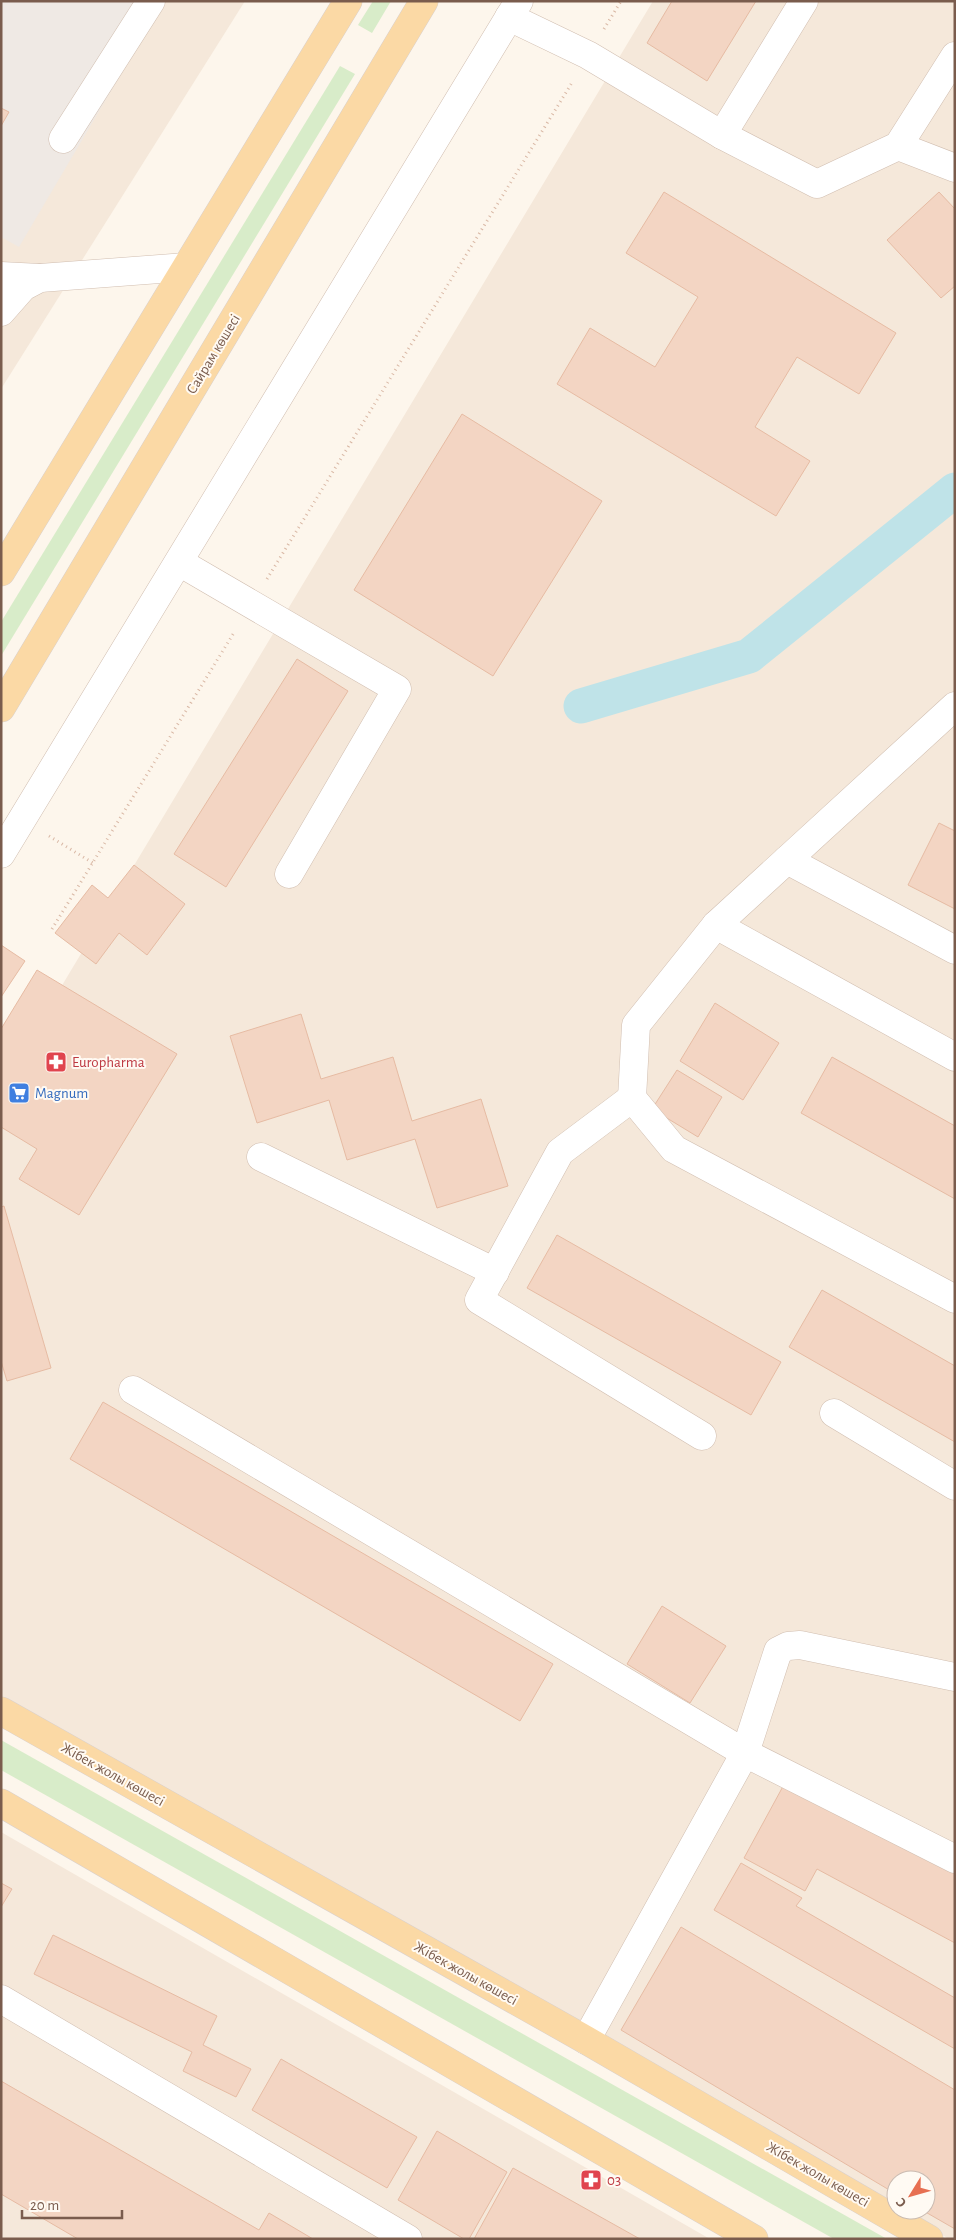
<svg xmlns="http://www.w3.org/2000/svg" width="956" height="2240" viewBox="0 0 956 2240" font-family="'Alegreya Sans',sans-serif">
<rect width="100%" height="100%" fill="#fdf6ec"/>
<!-- residential -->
<g fill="#f5e8da">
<polygon points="1,1 245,1 1,389"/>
<polygon points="653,1 955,1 955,2239 949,2239 899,2210 926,2210 926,2180 896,2180 896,2208 1,1702 1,1087"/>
<polygon points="1,1832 710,2239 1,2239"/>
</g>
<!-- industrial -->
<polygon fill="#efe9e4" points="1,1 164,1 19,247 1,237"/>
<!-- green -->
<g fill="#d8ecc9">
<polygon points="373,1 391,1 372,33 358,25"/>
<polygon points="340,66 355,74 1,656 1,622"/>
<polygon points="1,1740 887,2239 834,2239 1,1770"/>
</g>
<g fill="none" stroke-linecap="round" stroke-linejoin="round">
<!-- canal -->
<polyline stroke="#bfe3e8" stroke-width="35" points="581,706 749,656 955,490"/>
</g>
<!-- building -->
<g fill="#f3d5c3" stroke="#e6bba3">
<polygon points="672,1 756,1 707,81 647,43"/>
<polygon points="1,108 9,112 1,126"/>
<polygon points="664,192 896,333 859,394 797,357 755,427 810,461 776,516 557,384 590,328 655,367 698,297 626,253"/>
<polygon points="939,192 955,209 955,286 941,298 887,240"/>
<polygon points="462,414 602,501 493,676 354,590"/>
<polygon points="297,659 348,691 226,887 174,854"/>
<polygon points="939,823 955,831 955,909 908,885"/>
<polygon points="134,865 185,904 147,955 119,933 96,964 55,933 92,885 108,898"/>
<polygon points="1,945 25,961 1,997"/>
<polygon points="37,970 177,1054 79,1215 19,1179 37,1149 1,1127 1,1029"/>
<polygon points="715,1003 779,1043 743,1100 680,1061"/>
<polygon points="301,1014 321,1079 393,1057 412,1121 481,1099 508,1186 437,1208 415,1139 347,1160 329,1100 257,1123 230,1036"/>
<polygon points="832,1057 955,1126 955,1199 801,1113"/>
<polygon points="677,1070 722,1097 698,1137 652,1109"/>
<polygon points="4,1206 51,1368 7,1381 1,1361 1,1207"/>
<polygon points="557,1235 781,1362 751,1415 527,1288"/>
<polygon points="822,1290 955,1366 955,1442 789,1347"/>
<polygon points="103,1402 553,1664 520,1721 70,1459"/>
<polygon points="662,1606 726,1646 690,1703 627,1664"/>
<polygon points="787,1779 955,1870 955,1943 817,1869 805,1891 744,1858"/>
<polygon points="741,1863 802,1898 796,1906 955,1998 955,2049 714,1910"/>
<polygon points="1,1883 12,1889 1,1907"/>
<polygon points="681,1927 955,2090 955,2229 922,2210 926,2210 926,2180 896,2180 896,2194 621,2030"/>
<polygon points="53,1935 217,2016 203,2045 251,2069 236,2097 183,2071 192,2052 34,1974"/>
<polygon points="281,2059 417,2137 387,2188 252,2110"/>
<polygon points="1,2081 259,2230 269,2213 313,2239 78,2239 1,2194"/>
<polygon points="437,2131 507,2172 469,2239 464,2239 398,2200"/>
<polygon points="513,2168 640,2239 474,2239"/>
</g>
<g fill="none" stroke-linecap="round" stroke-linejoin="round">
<!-- minor casing -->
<g stroke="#d1beb0" stroke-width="29">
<g id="minor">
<polyline points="509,17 588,55 722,135 804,1"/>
<polyline points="722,135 817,184 898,146 955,56"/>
<polyline points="63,139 151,1"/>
<polyline points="898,146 955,168"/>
<polyline points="1,276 40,278"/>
<polyline points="1,312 23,287 40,278 186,267"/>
<polyline points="179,562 397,689 289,874"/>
<polyline points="955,706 716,925 636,1025 632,1098 674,1149 955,1299"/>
<polyline points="1,854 519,1"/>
<polyline points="787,860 955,950"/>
<polyline points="716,925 955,1057"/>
<polyline points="632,1098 560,1152 479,1300 702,1436"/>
<polyline points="261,1157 495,1272"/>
<polyline points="133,1390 745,1753 778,1651 788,1646 800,1645 955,1677"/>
<polyline points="834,1413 955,1486"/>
<polyline points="1,1999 408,2239"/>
<polyline points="586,2040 745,1753 955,1859"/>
</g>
</g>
<!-- major casing -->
<g stroke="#dad1cd" stroke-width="29">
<g id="major">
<polyline points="1,572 348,1"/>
<polyline points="1,708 424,1"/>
<polyline points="1,1711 586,2040 929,2239"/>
<polyline points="1,1803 754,2239"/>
</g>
</g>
<!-- path -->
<g stroke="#d9b8a5" stroke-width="3" stroke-dasharray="1 4" stroke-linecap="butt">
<polyline points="604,29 621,1"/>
<polyline points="267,579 573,81"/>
<polyline points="49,836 93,863"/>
<polyline points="52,929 235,631"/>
</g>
<!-- minor -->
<use href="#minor" stroke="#fff" stroke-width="28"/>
<!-- major -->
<use href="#major" stroke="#fbd9a5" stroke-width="28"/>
</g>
<!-- icons -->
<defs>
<g id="pharmacy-square" transform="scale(1.125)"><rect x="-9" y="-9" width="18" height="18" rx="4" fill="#e0444e" stroke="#fffaf3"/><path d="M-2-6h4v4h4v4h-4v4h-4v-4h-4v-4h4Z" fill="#fff"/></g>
<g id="supermarket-square" transform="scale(1.125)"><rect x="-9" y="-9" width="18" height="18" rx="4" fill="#3f7fe0" stroke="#fffaf3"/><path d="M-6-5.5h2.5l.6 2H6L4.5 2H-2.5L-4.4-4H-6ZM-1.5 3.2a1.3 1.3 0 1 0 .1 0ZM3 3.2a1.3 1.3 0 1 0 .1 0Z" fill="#fff"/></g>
</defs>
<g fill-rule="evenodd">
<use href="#pharmacy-square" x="56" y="1062"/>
<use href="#supermarket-square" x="19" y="1093"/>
<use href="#pharmacy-square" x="591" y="2180"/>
</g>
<g text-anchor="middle" stroke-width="4" stroke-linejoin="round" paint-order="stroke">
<!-- street labels -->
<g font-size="15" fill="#7a5c4d" stroke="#fffaf3">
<text transform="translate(213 354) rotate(-59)" y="5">Сайрам көшесі</text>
<text transform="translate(113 1774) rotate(29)" y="5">Жібек жолы көшесі</text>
<text transform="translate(466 1973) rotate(29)" y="5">Жібек жолы көшесі</text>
<text transform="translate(818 2174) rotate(30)" y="5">Жібек жолы көшесі</text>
</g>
<!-- health labels -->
<g font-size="15" fill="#be3a42" stroke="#fffaf3" text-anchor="start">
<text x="72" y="1067">Europharma</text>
<text x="607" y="2185">03</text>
</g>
<!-- shop labels -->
<g font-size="15" fill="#366cbe" stroke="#fffaf3" text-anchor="start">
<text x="35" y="1098">Magnum</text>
</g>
</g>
<!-- border -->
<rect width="956" height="2240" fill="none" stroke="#7a5c4d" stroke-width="5"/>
<!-- north arrow -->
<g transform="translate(911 2195) rotate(233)"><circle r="24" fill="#fffaf3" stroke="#cabbb1"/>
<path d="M0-4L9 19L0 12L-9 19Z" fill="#e76f51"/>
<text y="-8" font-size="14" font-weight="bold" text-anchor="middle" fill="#7a5c4d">С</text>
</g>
<!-- scale -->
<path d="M22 2210v8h100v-8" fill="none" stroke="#7a5c4d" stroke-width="2.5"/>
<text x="30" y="2210" font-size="15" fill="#7a5c4d" stroke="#fffaf3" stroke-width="4" paint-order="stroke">20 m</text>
</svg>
